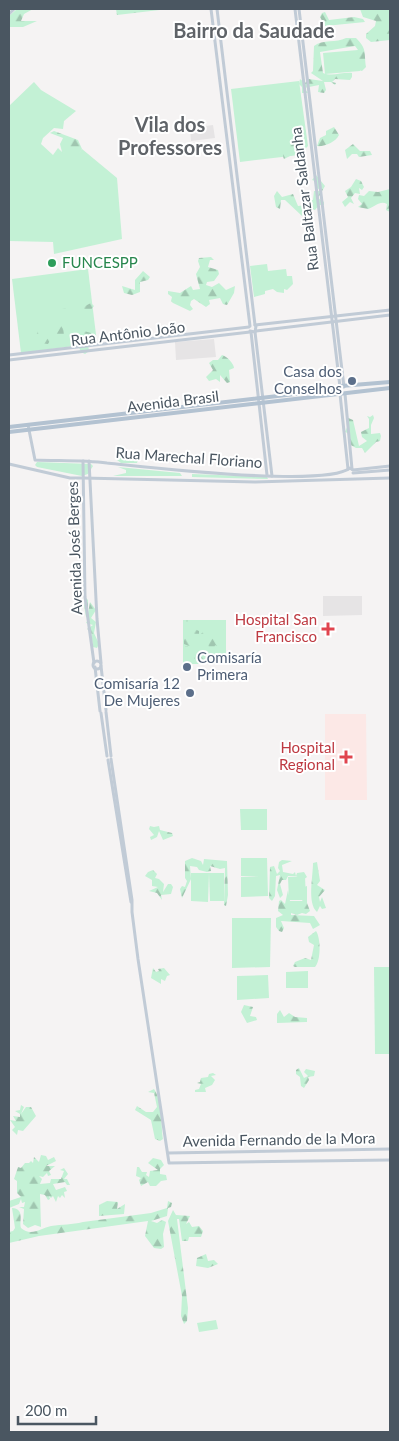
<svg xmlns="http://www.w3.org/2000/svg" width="399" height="1441" viewBox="0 0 399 1441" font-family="Lato,sans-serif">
<defs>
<pattern id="forest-firs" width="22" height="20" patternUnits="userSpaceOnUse" patternTransform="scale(1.25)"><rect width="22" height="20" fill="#c3f1d5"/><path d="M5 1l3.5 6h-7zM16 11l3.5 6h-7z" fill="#a0c6b0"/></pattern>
<pattern id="cemetery-stones" width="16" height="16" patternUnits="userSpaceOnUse" patternTransform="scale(1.25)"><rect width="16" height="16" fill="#c3f1d5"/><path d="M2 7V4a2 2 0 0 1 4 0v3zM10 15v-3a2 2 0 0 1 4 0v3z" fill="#a0c6b0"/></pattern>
</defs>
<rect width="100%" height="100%" fill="#f5f3f3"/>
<!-- education -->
<g fill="#e6e4e5">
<polygon points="213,125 215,138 191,141 190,128"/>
<polygon points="214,339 216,357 176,360 175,342"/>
<polygon points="323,596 362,596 362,615 323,616"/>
</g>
<!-- medical -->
<polygon fill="#fce8e6" points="325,714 366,714 367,800 325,800"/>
<!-- green -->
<g fill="#c3f1d5">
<polygon points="358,50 360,71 325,74 323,53"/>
<polygon points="299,81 308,146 299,155 240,162 231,89"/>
<polygon points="34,82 41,90 76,111 64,121 63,129 54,128 43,138 41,144 53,155 58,148 62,152 79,153 82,149 117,178 122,239 54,254 53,242 9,241 9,106"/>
<polygon points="267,264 268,271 286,269 287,276 292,276 293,284 287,290 284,289 284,293 277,292 273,289 265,291 265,294 254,297 250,266"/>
<polygon points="88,269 97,343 21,353 12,279"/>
<polygon points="37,462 91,464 93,466 88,474 82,476 37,467 35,465"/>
<polygon points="118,467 180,473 182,476 113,476 126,473 126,470"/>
<polygon points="192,474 267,477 268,479 192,477"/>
<rect x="183" y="620" width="43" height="44"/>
<polygon points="240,809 267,809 267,830 241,830"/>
<polygon points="241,858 267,858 268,896 241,897 241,877 259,876 241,876"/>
<polygon points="191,873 209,873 208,902 191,901"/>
<polygon points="209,873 224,873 224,901 210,901"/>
<polygon points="305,876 306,900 289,900 288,877"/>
<polygon points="232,918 271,918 270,967 232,968"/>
<polygon points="374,967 390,967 390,1054 375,1054"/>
<polygon points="308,971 308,988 286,988 286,972"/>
<polygon points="268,975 269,998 237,1000 237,976"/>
<polygon points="216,1320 218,1329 199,1332 197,1323"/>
</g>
<!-- forest -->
<g fill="url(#forest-firs)">
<polygon points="17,9 33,9 24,14 21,21 37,21 23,27 9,27 9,16"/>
<polygon points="360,9 390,9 390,40 371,42 366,38 366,34 375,26 376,21 363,17"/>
<polygon points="325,12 329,20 354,17 363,19 365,22 325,26 320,17 322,13"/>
<path d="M346 38H356C367 49 364 52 366 67L362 71 358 70V50L355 46 320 52 323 73C332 77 342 72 352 73V77L350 80 335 79 332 82 336 83 335 85 331 82H324L326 90 324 93 318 92 319 85 304 88 308 93H302V87L299 84 300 79 305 83 309 79 323 81 311 73 313 71 314 46C323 39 336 43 346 38Z"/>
<path d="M334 127 339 135C336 142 324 147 317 146L320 138 326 135V131Z"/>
<path d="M299 130 303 132 304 143 301 147 303 151 300 153 294 147 292 155 284 159C281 152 287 141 295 139L299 143Z"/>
<polygon points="54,131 78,140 82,149 79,154 73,156 62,152 60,144 63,138 50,133"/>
<polygon points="353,144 360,151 370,151 372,155 359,157 357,154 352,154 347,159 345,150"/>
<polygon points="316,175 325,186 318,198 324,202 324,205 319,205 315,210 311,209 309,212 305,212 302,216 285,200 281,200 280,209 276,207 274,196 277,191 282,197 293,194 298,206 314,204 305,201 313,200 314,191 321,191 316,187 315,181 312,180"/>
<polygon points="356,179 361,181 364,187 362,190 359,188 360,194 355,193 351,198 354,204 350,202 345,207 342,202 348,197 345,191 351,187"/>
<path d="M390 189V212L386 210 387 204C380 200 375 207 368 209L358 207 362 204 358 199 359 195 364 196 369 191 378 192Z"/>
<polygon points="211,257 214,260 210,260 208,267 218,270 219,274 214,281 207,282 206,285 212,287 219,283 226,290 235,286 234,293 227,305 223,304 220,298 209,300 210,304 206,307 194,299 191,301 190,305 193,309 190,311 173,303 171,301 172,297 168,294 168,291 180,293 191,286 193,290 200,289 196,274 200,267 198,261 199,258"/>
<polygon points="143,271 150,277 148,280 140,282 140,292 132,295 124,293 122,286 135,290 135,280"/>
<path d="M91 303 94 306 89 312C76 309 63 314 51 313L52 310 83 307Z"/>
<polygon points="58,322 63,326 64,336 58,335 55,341 52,337 48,344 39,343 36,336 39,328 43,326 49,328 52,336 57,332 56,325"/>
<polygon points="77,329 91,333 89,339 87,338 89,351 85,354 81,352 73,334"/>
<path d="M222 355C227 356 234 364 234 368L229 370 230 382 227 383 220 375V382L216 379 209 381 206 377 213 370 209 363 213 360H218Z"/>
<polygon points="373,415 374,418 371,425 371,434 380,433 381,436 380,441 376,442 365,453 362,448 356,448 349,444 350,434 345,432 348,425 346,417 353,420 359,446 367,441 362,437 361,432 369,428 369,419 367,416 370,417"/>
<polygon points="133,451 139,457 137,463 121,463 117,460 120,455 129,456"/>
<polygon points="86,598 88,600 88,613 90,602 96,610 91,618 96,622 94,633 99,644 97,648 93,647 91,631 87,629 93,625 86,623 89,618 86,617 84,606"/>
<polygon points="187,620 192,628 199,631 199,636 203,632 200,625 202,622 208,624 208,636 218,623 223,623 224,629 213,639 223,641 224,651 215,645 213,654 209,649 207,637 199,643 199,646 206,648 204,652 208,657 222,656 224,662 222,664 198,661 201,657 205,658 202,651 196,655 194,662 187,660 185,646 188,646 189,651 194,648 184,644 184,636 190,638 190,641 197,639 197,635 188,633 184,625"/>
<polygon points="150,826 154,827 159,826 160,830 172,833 173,836 163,840 159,831 157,837 151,840 150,837 154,835 149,829"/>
<polygon points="192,858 201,861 203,865 204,859 227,861 228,895 226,906 224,905 225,868 220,869 210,866 211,871 207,872 199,870 197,867 190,866 191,879 182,898 180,889 182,886 185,887 187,881 185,878 185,861"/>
<polygon points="282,860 292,861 282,865 283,872 293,874 295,872 296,876 297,873 304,872 307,877 303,880 296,876 288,876 286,880 282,880 280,884 283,895 280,898 277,890 280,875 276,876 275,896 272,901 269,898 270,867 274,866 277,874 280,871 278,868 279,862"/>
<path d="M317 862 320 881 317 885 325 890 319 897 320 902 322 897 326 908 322 909 320 906 317 912C307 903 313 877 313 863Z"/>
<polygon points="153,870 157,874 155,878 159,879 164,884 163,892 168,884 171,884 173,887 171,894 161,895 162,900 157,893 149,891 158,887 152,886 152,880 145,876 148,872"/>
<polygon points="307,886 307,903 310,911 306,914 302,913 297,915 291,913 291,915 314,916 320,925 313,929 310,923 281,921 284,928 282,932 279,931 276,927 276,918 283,915 278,911 279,901 281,900 285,904 288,890 290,901 302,901 305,896 304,887"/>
<path d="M316 931C321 938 321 961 315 967H295L293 966 295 962 305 958 311 960 314 945 309 942 308 937Z"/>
<polygon points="153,968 156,972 159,971 158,969 164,968 170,975 167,976 165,981 161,979 161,984 151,978"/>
<polygon points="244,1005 253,1007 250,1016 256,1017 257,1020 247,1023 241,1012"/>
<polygon points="280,1010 284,1017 289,1013 295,1017 307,1018 307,1022 277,1023 277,1014"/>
<polygon points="299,1068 304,1078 308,1076 304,1072 306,1069 315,1071 314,1076 308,1077 309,1080 304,1088 301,1086 300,1077 296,1074 296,1070"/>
<polygon points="213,1073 216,1075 211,1076 215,1080 212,1085 205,1088 206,1092 195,1092 195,1090 199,1089 201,1084 197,1083 200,1082 201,1078 208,1077 209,1074"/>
<path d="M154 1089C162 1100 161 1126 163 1139L160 1141 155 1139 151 1120 135 1110 137 1106 146 1112H153L157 1107 154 1093 148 1092Z"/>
<polygon points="21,1105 24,1107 21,1114 26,1107 31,1107 36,1116 23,1131 18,1130 17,1135 12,1130 15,1127 10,1120 16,1121 13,1116 20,1117 20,1114 15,1111 20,1110"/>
<polygon points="41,1155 46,1156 48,1160 54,1157 56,1161 46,1166 55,1166 49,1171 51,1175 48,1176 47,1173 43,1177 39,1176 42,1179 40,1184 50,1183 51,1179 61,1179 64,1171 60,1170 64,1168 68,1174 64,1179 67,1179 70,1185 67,1185 65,1182 53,1184 56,1190 65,1187 67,1191 64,1192 65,1198 62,1195 60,1198 58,1196 56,1202 53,1196 51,1198 49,1196 50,1199 48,1200 45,1195 40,1194 41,1227 35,1225 28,1228 23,1224 24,1209 19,1207 24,1207 25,1202 22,1203 21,1199 19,1204 9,1208 9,1201 21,1197 17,1193 17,1181 14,1179 18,1167 21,1168 25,1163 29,1163 31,1161 33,1163 34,1157 39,1162"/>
<polygon points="153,1158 161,1160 164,1165 160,1169 160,1174 166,1175 167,1180 161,1181 156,1186 150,1186 148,1182 141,1186 139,1180 141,1178 136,1176 137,1167 139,1167 142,1172 147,1172 146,1175 149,1177 150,1171 158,1170 148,1163"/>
<polygon points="107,1201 118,1202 117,1209 125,1204 124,1214 99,1216 99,1205"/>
<path d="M168 1201 172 1203 171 1207 168 1208 167 1216 151 1221 157 1223 162 1220 166 1222 163 1234 164 1247 161 1249 154 1248 145 1236 148 1221 39 1236 9 1243V1232L13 1231 15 1228 12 1208C25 1209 19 1220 21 1228 31 1237 41 1228 51 1226 62 1224 72 1225 83 1222L151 1213 167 1208Z"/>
<polygon points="173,1210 176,1215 190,1216 186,1224 189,1222 192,1227 199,1226 203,1231 201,1237 189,1237 188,1241 182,1241 179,1219 177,1219 188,1308 187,1321 184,1324 181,1316 182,1296 168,1221"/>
<polygon points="206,1254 208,1261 214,1260 218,1264 208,1268 196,1266 197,1258"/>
</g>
<!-- cemetery -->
<polygon fill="url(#cemetery-stones)" points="116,9 168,9 117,15"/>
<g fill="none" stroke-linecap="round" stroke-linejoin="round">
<!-- secondary -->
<g stroke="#c1cbd6" stroke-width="3">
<polyline points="211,9 250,326"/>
<polyline points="217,9 255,325"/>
<polyline points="295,9 340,387"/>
<polyline points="299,9 344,387"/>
<polyline points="9,14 14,9"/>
<polyline points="255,325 390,310"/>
<polyline points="250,331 255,332 256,326"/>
<polyline points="256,331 390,315"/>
<polyline points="251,332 267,475"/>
<polyline points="255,332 272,476"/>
<polyline points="9,355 249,327"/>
<polyline points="9,360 250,332"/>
<polyline points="340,394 348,469"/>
<polyline points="345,394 352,469"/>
<path d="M28 425 35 460C59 461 83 460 107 463 146 467 325 488 350 468L353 470 390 466"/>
<polyline points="83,461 85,597 94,663"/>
<polyline points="89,461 97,619 101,663"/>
<polyline points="9,464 70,478 83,478 255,482 390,478"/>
<polyline points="353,473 390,470"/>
<circle cx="97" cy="665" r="4"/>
<polyline points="101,666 106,710"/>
<polyline points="95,667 100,711"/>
<polyline points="106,712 111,756"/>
<polyline points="101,713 107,756"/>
<polyline points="111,759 132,900 132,912 138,959 169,1163 390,1160"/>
<polyline points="108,760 131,902"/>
<polyline points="168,1153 390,1149"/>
</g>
<!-- primary -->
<g stroke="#b3c2d1" stroke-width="4">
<polyline points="9,427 338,389 341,386 390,382"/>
<polyline points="9,432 390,388"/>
</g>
</g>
<!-- markers -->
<circle fill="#2e9e5b" stroke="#fff" stroke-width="2" cx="52" cy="263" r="5"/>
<g fill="#5c6f8a" stroke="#fff" stroke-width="2">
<circle cx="352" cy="381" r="5"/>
<circle cx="187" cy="667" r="5"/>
<circle cx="190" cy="693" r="5"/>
</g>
<g fill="#e0444e" stroke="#fff" stroke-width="2">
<path d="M325.5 621.5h5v5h5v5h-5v5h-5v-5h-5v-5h5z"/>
<path d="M343.5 749.5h5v5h5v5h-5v5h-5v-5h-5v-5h5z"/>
</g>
<g text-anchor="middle" stroke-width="4" stroke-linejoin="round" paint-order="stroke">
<!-- street labels -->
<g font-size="15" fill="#4a5661" stroke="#fff">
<text transform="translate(305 199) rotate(-97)" y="5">Rua Baltazar Saldanha</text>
<text transform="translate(128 334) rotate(-7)" y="5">Rua Antônio João</text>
<text transform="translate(173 402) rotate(-7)" y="5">Avenida Brasil</text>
<text transform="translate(189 458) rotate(4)" y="5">Rua Marechal Floriano</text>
<text transform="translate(75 548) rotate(-92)" y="5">Avenida José Berges</text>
<text transform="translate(279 1140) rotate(-1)" y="5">Avenida Fernando de la Mora</text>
</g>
<!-- leisure labels -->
<g font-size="15" fill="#27864d" stroke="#fff" text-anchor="start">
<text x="62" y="268">FUNCESPP</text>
</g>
<!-- service labels -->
<g font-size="15" fill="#4e5e75" stroke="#fff" text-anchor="end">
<text x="342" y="377">Casa dos<tspan x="342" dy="17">Conselhos</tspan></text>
<text x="197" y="663" text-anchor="start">Comisaría<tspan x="197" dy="17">Primera</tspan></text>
<text x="180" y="689">Comisaría 12<tspan x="180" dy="17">De Mujeres</tspan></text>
</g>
<!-- health labels -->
<g font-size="15" fill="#be3a42" stroke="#fff" text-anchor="end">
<text x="317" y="625">Hospital San<tspan x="317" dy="17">Francisco</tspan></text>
<text x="335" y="753">Hospital<tspan x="335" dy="17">Regional</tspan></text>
</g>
<!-- district labels -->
<g font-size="20" font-weight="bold" fill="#5f6368" stroke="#fff">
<text x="254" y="38">Bairro da Saudade</text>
<text x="170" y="132">Vila dos<tspan x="170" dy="23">Professores</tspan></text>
</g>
</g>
<!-- border -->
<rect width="399" height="1441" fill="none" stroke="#4a5661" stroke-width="20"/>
<!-- scale -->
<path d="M18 1416v8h78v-8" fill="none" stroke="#4a5661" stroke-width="2.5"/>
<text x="25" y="1416" font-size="15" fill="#4a5661" stroke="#ffffff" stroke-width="4" paint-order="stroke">200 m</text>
</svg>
